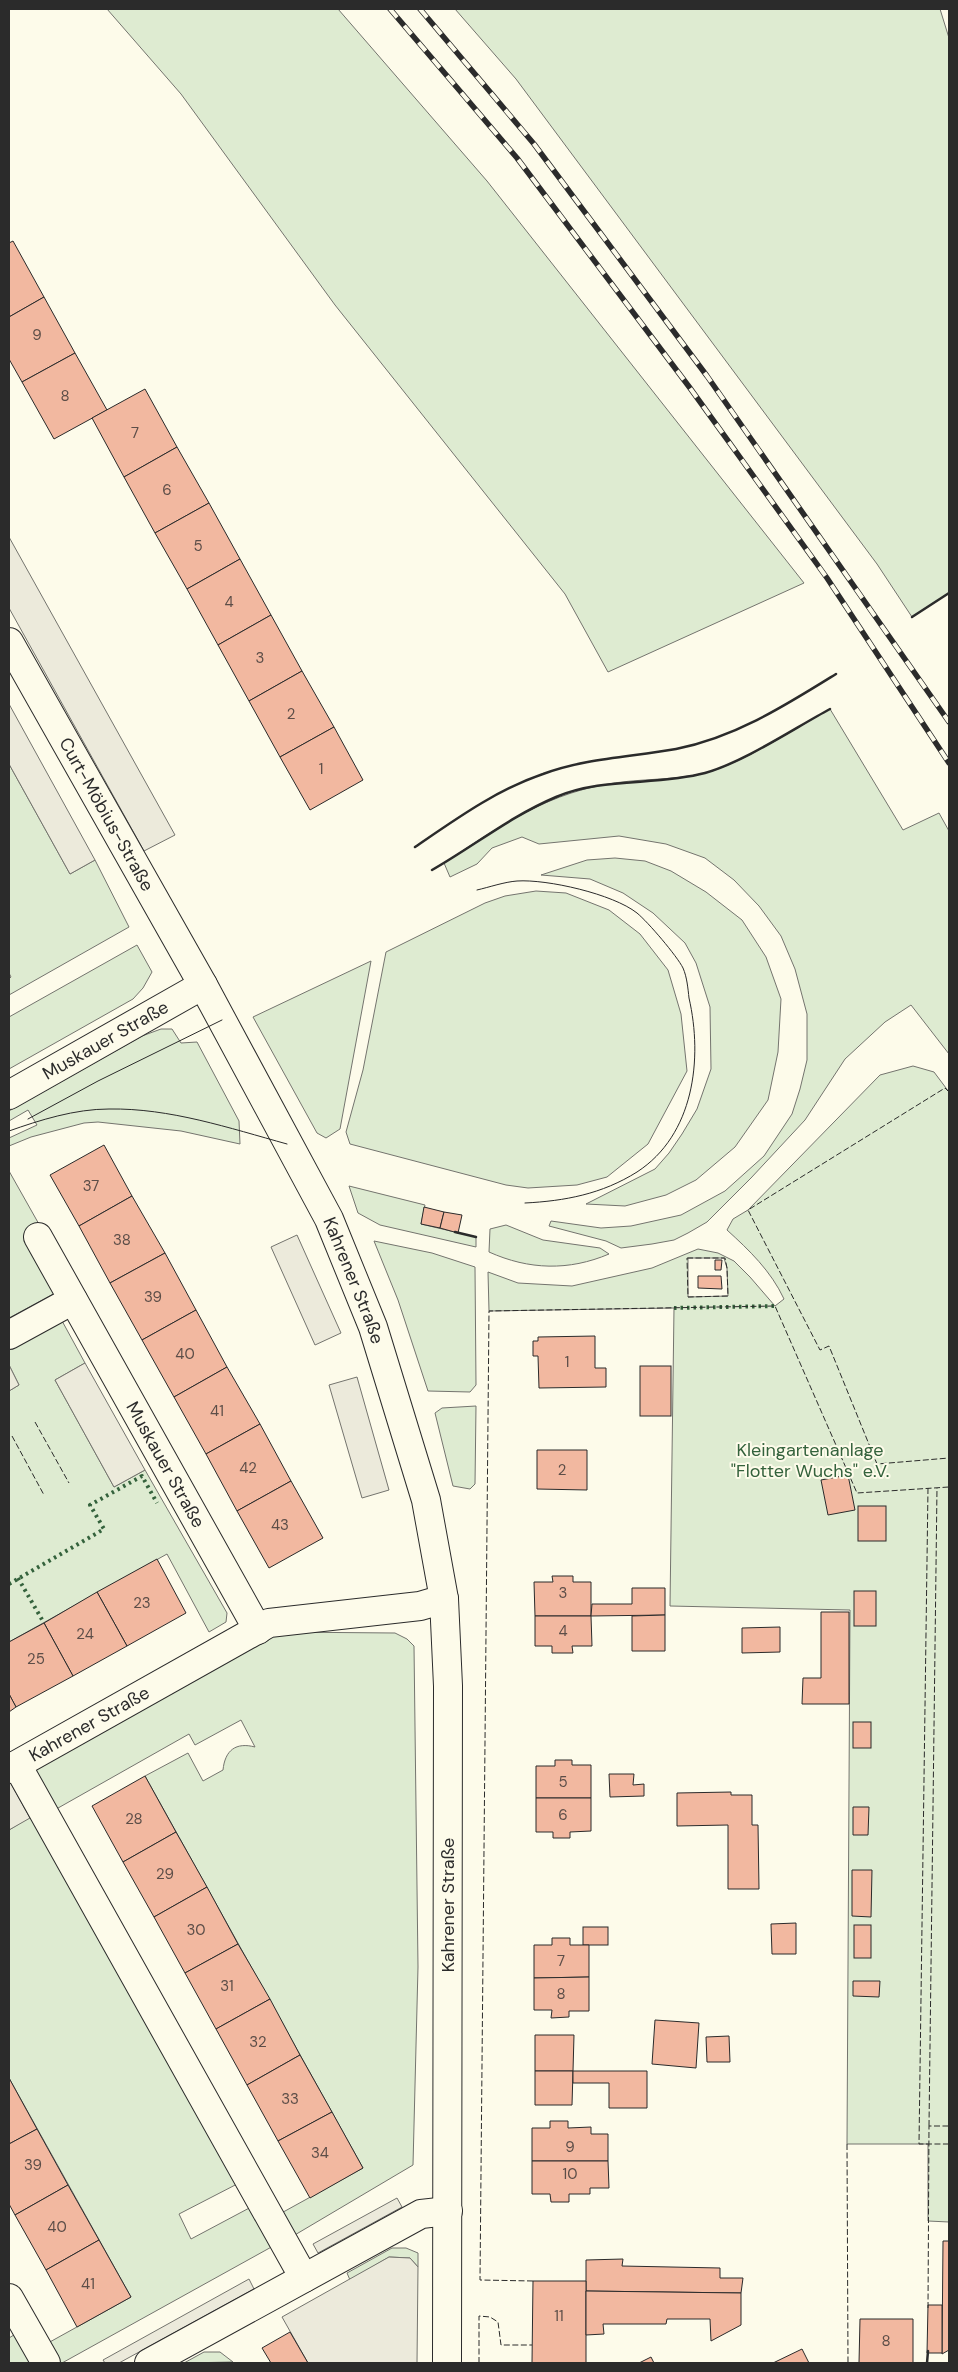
<svg xmlns="http://www.w3.org/2000/svg" width="958" height="2372" viewBox="0 0 958 2372" font-family="'DM Sans',sans-serif">
<rect width="100%" height="100%" fill="#fdfbea"/>
<!-- green -->
<g fill="#deebd1" stroke="#74746e" fill-rule="evenodd">
<polygon points="107,9 338,9 487,181 804,583 608,672 565,594 335,305 181,94"/>
<polygon points="455,9 940,9 949,38 949,593 912,617 877,564 516,79"/>
<path d="M830 709 903 830 939 813 949 831V1054L911 1005 885 1022 845 1059 805 1120 751 1178 707 1222 688 1233 674 1240 652 1244 621 1248 606 1241 549 1226 551 1221 601 1228 631 1226 681 1215 725 1191 764 1156 792 1114 800 1089 807 1060V1014L795 969 781 936 759 906 734 880 705 858 666 844 619 836 539 844 522 837 492 848 477 864 450 877 444 863C494 830 542 796 603 785 636 778 672 781 705 773 743 763 794 729 830 709Z"/>
<polygon points="9,764 70,874 95,860 129,927 9,995 9,979 11,977 9,973"/>
<polygon points="615,858 645,861 671,871 706,892 742,920 766,957 781,999 778,1052 768,1100 735,1147 696,1180 666,1195 625,1206 586,1204 655,1169 669,1153 682,1134 697,1109 711,1069 710,1007 696,963 685,943 653,913 623,893 590,879 541,875 587,860"/>
<polygon points="536,891 566,893 609,910 640,934 668,970 681,1014 687,1071 648,1144 607,1177 577,1185 528,1188 506,1185 350,1144 346,1132 363,1070 386,952 485,903 505,896"/>
<polygon points="137,945 152,972 143,988 133,999 9,1069 9,1017"/>
<polygon points="371,961 340,1129 326,1138 317,1133 253,1017"/>
<polygon points="161,1029 172,1029 181,1043 197,1042 239,1121 240,1144 181,1131 98,1122 84,1123 31,1137 9,1146 9,1138 37,1125 28,1110 9,1121 9,1111 142,1036"/>
<path d="M913 1066 934 1072 949 1092V2222L928 2221V2144H847L850 1610 670 1606 674 1308 489 1311 488 1272 518 1283 572 1286 652 1268 698 1249 718 1253 734 1261 750 1277 775 1306 784 1299C771 1271 749 1250 727 1230L733 1219 748 1210 880 1075ZM688 1258H724L727 1268 728 1296 688 1297Z"/>
<polygon points="9,1171 40,1226 57,1292 9,1318"/>
<polygon points="349,1186 425,1205 421,1224 476,1237 476,1247 380,1225 358,1213"/>
<path d="M506 1225 543 1240 600 1248 609 1254C569 1271 529 1270 489 1252L490 1229Z"/>
<polygon points="374,1241 432,1253 475,1267 476,1385 470,1392 428,1391 398,1300"/>
<polygon points="61,1319 85,1363 55,1380 114,1487 145,1470 227,1613 226,1622 209,1632 167,1554 9,1642 9,1391 19,1385 9,1365 9,1347"/>
<polygon points="476,1406 475,1484 470,1489 453,1486 435,1413 442,1408"/>
<path d="M277 1632 395 1633 407 1639 414 1646 418 1967 413 2165 288 2239 276 2216 363 2168 145 1776 188 1753 203 1781 223 1770C225 1750 236 1742 255 1747L241 1720 195 1745 189 1734 51 1812 33 1778 36 1766Z"/>
<polygon points="12,1779 241,2182 179,2214 191,2239 253,2206 275,2245 62,2363 58,2363 48,2343 131,2297 9,2078 9,1830 30,1817 9,1780"/>
<polygon points="392,2248 406,2248 418,2253 418,2267 410,2258 389,2257 350,2280 347,2273"/>
<polygon points="17,2333 35,2363 9,2363 9,2338"/>
<polygon points="204,2352 220,2352 233,2362 184,2363"/>
</g>
<!-- parking -->
<g fill="#eceadb" stroke="#74746e">
<polygon points="9,537 175,835 144,851 9,608"/>
<polygon points="9,704 95,860 70,874 9,764"/>
<polygon points="297,1235 341,1333 315,1345 271,1247"/>
<polygon points="85,1363 145,1470 114,1487 55,1380"/>
<polygon points="9,1365 19,1385 9,1391"/>
<polygon points="357,1377 389,1490 362,1498 329,1385"/>
<polygon points="9,1780 30,1818 9,1830"/>
<polygon points="397,2198 402,2207 318,2253 313,2244"/>
<polygon points="389,2257 410,2258 418,2267 417,2363 308,2363 282,2317"/>
<polygon points="249,2279 254,2289 119,2363 105,2363 103,2360"/>
</g>
<!-- building -->
<g fill="#f2b8a0" stroke="#2b2b2b">
<polygon points="13,241 44,297 9,317 9,243"/>
<polygon points="44,297 75,353 22,382 9,359 9,317"/>
<polygon points="75,353 107,410 54,439 22,382"/>
<polygon points="145,389 177,447 124,477 92,418"/>
<polygon points="177,447 209,503 155,533 124,477"/>
<polygon points="209,503 240,559 187,589 155,533"/>
<polygon points="240,559 271,615 218,645 187,589"/>
<polygon points="271,615 302,671 249,701 218,645"/>
<polygon points="302,671 334,727 280,757 249,701"/>
<polygon points="334,727 363,780 310,810 280,757"/>
<polygon points="104,1145 132,1196 79,1226 50,1175"/>
<polygon points="132,1196 165,1253 110,1283 79,1226"/>
<polygon points="424,1207 444,1212 440,1228 421,1224"/>
<polygon points="444,1212 462,1215 458,1233 440,1228"/>
<polygon points="165,1253 196,1310 142,1340 110,1283"/>
<polygon points="715,1260 722,1260 721,1270 715,1270"/>
<polygon points="698,1276 721,1276 722,1289 698,1288"/>
<polygon points="196,1310 227,1367 174,1397 142,1340"/>
<polygon points="595,1336 595,1368 606,1368 606,1387 539,1388 538,1356 533,1356 533,1341 538,1341 538,1337"/>
<rect x="640" y="1366" width="31" height="50"/>
<polygon points="227,1367 260,1424 206,1454 174,1397"/>
<polygon points="260,1424 291,1481 237,1511 206,1454"/>
<polygon points="537,1450 587,1450 587,1490 537,1489"/>
<polygon points="848,1475 855,1510 828,1515 821,1480"/>
<polygon points="291,1481 323,1538 269,1568 237,1511"/>
<rect x="858" y="1506" width="28" height="35"/>
<polygon points="157,1559 186,1613 127,1646 97,1592"/>
<polygon points="552,1576 573,1576 573,1582 591,1582 591,1616 535,1616 534,1582 553,1582"/>
<polygon points="632,1588 665,1588 665,1615 591,1616 592,1604 632,1604"/>
<rect x="854" y="1591" width="22" height="35"/>
<polygon points="97,1592 127,1646 73,1676 44,1623"/>
<polygon points="821,1612 849,1612 849,1704 802,1704 803,1678 821,1678"/>
<polygon points="665,1615 665,1651 632,1651 632,1616"/>
<polygon points="535,1616 591,1616 592,1646 572,1646 573,1653 552,1653 552,1646 535,1646"/>
<polygon points="44,1623 73,1676 16,1707 9,1694 9,1642"/>
<polygon points="780,1627 780,1652 742,1653 742,1628"/>
<polygon points="9,1694 16,1707 9,1712"/>
<rect x="853" y="1722" width="18" height="26"/>
<polygon points="555,1760 572,1760 572,1765 591,1765 591,1798 536,1798 536,1766 555,1766"/>
<polygon points="609,1774 634,1774 633,1785 644,1784 644,1796 610,1797"/>
<polygon points="145,1776 176,1832 123,1862 92,1806"/>
<polygon points="731,1792 731,1795 752,1795 752,1825 758,1825 759,1889 728,1889 728,1825 677,1826 677,1793"/>
<polygon points="536,1798 591,1798 591,1831 570,1832 570,1838 553,1838 553,1832 536,1832"/>
<polygon points="853,1807 869,1807 868,1835 853,1835"/>
<polygon points="176,1832 207,1887 154,1917 123,1862"/>
<polygon points="852,1870 872,1870 871,1917 852,1916"/>
<polygon points="207,1887 238,1944 185,1973 154,1917"/>
<polygon points="796,1923 796,1954 772,1954 771,1924"/>
<rect x="854" y="1925" width="17" height="33"/>
<rect x="583" y="1927" width="25" height="18"/>
<polygon points="552,1938 570,1938 570,1945 589,1945 589,1977 534,1978 534,1945 552,1945"/>
<polygon points="238,1944 270,1999 216,2029 185,1973"/>
<polygon points="589,1977 589,2011 569,2011 569,2017 551,2018 552,2010 534,2010 534,1978"/>
<polygon points="853,1981 880,1981 879,1997 853,1996"/>
<polygon points="270,1999 300,2055 247,2085 216,2029"/>
<polygon points="655,2020 699,2023 696,2068 652,2064"/>
<polygon points="535,2035 574,2035 573,2071 535,2071"/>
<polygon points="729,2036 730,2062 707,2062 706,2037"/>
<polygon points="300,2055 332,2112 278,2141 247,2085"/>
<polygon points="535,2071 573,2071 572,2105 535,2105"/>
<polygon points="573,2071 647,2071 647,2108 609,2108 609,2083 573,2083"/>
<polygon points="9,2078 37,2129 9,2144"/>
<polygon points="332,2112 363,2168 310,2198 278,2141"/>
<polygon points="550,2121 568,2121 568,2128 591,2127 591,2134 608,2134 608,2161 532,2161 532,2128 550,2128"/>
<polygon points="37,2129 68,2185 15,2215 9,2204 9,2144"/>
<polygon points="532,2161 608,2161 609,2188 590,2188 590,2194 569,2194 569,2202 551,2202 550,2194 532,2194"/>
<polygon points="68,2185 99,2240 46,2270 15,2215"/>
<polygon points="99,2240 131,2297 77,2327 46,2270"/>
<polygon points="943,2241 949,2241 949,2350 942,2354"/>
<polygon points="623,2259 622,2266 720,2268 720,2278 743,2278 741,2293 586,2291 586,2260"/>
<polygon points="533,2281 586,2281 586,2363 532,2363"/>
<polygon points="586,2291 741,2293 741,2325 711,2341 710,2319 667,2319 666,2324 603,2324 604,2334 586,2335"/>
<polygon points="928,2305 942,2305 942,2353 927,2353"/>
<polygon points="860,2319 913,2319 913,2363 859,2363"/>
<polygon points="290,2332 308,2363 271,2363 262,2348"/>
<polygon points="802,2349 809,2363 773,2363"/>
<polygon points="651,2357 654,2363 639,2363"/>
</g>
<g fill="none" stroke-linecap="round" stroke-linejoin="round">
<!-- minor casing -->
<g stroke="#2b2b2b" stroke-width="30">
<g id="minor">
<path id="s1" d="M9 642 203 985 329 1219 373 1327 426 1500 444 1599 448 1686 447 2363"/>
<path id="s2" d="M38 1237 258 1630"/>
<polyline points="9,1335 73,1300"/>
<polyline points="17,1765 304,2278"/>
<path id="s3" d="M9 1769 269 1623 420 1606 444 1599"/>
<polyline points="9,2298 46,2363"/>
<polyline points="149,2363 421,2214 448,2211"/>
</g>
</g>
<!-- tertiary casing -->
<g stroke="#2b2b2b" stroke-width="30">
<g id="tertiary">
<path id="s4" d="M9 1095 203 985"/>
</g>
</g>
<!-- minor -->
<use href="#minor" stroke="#fdfbea" stroke-width="28"/>
<!-- tertiary -->
<use href="#tertiary" stroke="#fdfbea" stroke-width="28"/>
<!-- tram -->
<g stroke="#2b2b2b" stroke-width="1">
<path d="M477 890C490 887 504 882 517 881 547 879 613 894 637 913 648 922 677 956 683 968 687 977 688 989 689 998 703 1059 694 1135 637 1172 602 1194 565 1201 525 1203"/>
<polyline points="28,1119 98,1081 222,1020"/>
<path d="M9 1131C40 1120 75 1109 109 1109 170 1108 229 1128 287 1144"/>
</g>
<!-- rail casing -->
<g stroke="#2b2b2b" stroke-width="5.5">
<g id="rail">
<polyline points="390,9 517,158 690,388 827,578 949,763"/>
<polyline points="420,9 534,144 707,376 949,722"/>
</g>
</g>
<!-- rail -->
<use href="#rail" stroke="#fdfbea" stroke-width="4" stroke-dasharray="11" stroke-linecap="butt"/>
<!-- hedge -->
<g stroke="#34623c" stroke-width="4" stroke-dasharray="2.5 4" stroke-linecap="butt">
<polyline points="674,1308 775,1306"/>
<polyline points="18,1578 44,1623"/>
<polyline points="9,1584 104,1529 90,1505 142,1476 157,1503"/>
</g>
<!-- fence -->
<g stroke="#2b2b2b" stroke-width="1" stroke-dasharray="6 2.5" stroke-linecap="butt">
<polyline points="949,1092 945,1088 748,1210 820,1350 829,1346 877,1464 949,1458"/>
<polygon points="687,1258 725,1258 727,1268 728,1296 688,1297"/>
<polyline points="35,1422 69,1483"/>
<polyline points="12,1436 44,1495"/>
<polyline points="928,1488 919,2144 949,2144"/>
<polyline points="929,2126 937,1488"/>
<polyline points="847,2144 848,2363"/>
<polyline points="533,2281 480,2280 489,1311 775,1306 857,1493 949,1487"/>
<polyline points="928,2308 929,2126 949,2126"/>
<polyline points="479,2363 479,2316 490,2317 498,2322 501,2345 532,2345"/>
</g>
<!-- wall -->
<g stroke="#2b2b2b" stroke-width="2.5">
<polyline points="912,617 949,593"/>
<path d="M415 847C456 819 496 790 543 774 586 758 632 757 676 749 736 737 786 705 836 674"/>
<path d="M432 870C474 846 511 816 556 797 603 777 656 786 705 773 744 762 793 729 830 709"/>
<polyline points="455,1232 476,1237"/>
<polyline points="927,2363 928,2351"/>
</g>
</g>
<g text-anchor="middle" stroke-width="4" stroke-linejoin="round" paint-order="stroke">
<!-- number labels -->
<g font-size="15" fill="#5d4e48">
<text x="37" y="340">9</text>
<text x="65" y="401">8</text>
<text x="135" y="438">7</text>
<text x="167" y="495">6</text>
<text x="198" y="551">5</text>
<text x="229" y="607">4</text>
<text x="260" y="663">3</text>
<text x="291" y="719">2</text>
<text x="321" y="774">1</text>
<text x="91" y="1191">37</text>
<text x="122" y="1245">38</text>
<text x="153" y="1302">39</text>
<text x="185" y="1359">40</text>
<text x="567" y="1367">1</text>
<text x="217" y="1416">41</text>
<text x="248" y="1473">42</text>
<text x="562" y="1475">2</text>
<text x="280" y="1530">43</text>
<text x="563" y="1598">3</text>
<text x="142" y="1608">23</text>
<text x="563" y="1636">4</text>
<text x="85" y="1639">24</text>
<text x="36" y="1664">25</text>
<text x="563" y="1787">5</text>
<text x="563" y="1820">6</text>
<text x="134" y="1824">28</text>
<text x="165" y="1879">29</text>
<text x="196" y="1935">30</text>
<text x="561" y="1966">7</text>
<text x="227" y="1991">31</text>
<text x="561" y="1999">8</text>
<text x="258" y="2047">32</text>
<text x="290" y="2104">33</text>
<text x="570" y="2152">9</text>
<text x="320" y="2158">34</text>
<text x="33" y="2170">39</text>
<text x="570" y="2179">10</text>
<text x="57" y="2232">40</text>
<text x="88" y="2289">41</text>
<text x="559" y="2321">11</text>
<text x="886" y="2346">8</text>
</g>
<!-- street labels -->
<g font-size="18" fill="#2b2b2b" stroke="#fdfbea">
<text dy="6" stroke="none"><textPath href="#s1" startOffset="198">Curt-Möbius-Straße</textPath></text>
<text dy="6" stroke="none"><textPath href="#s4" startOffset="111">Muskauer Straße</textPath></text>
<text dy="6" stroke="none"><textPath href="#s1" startOffset="726">Kahrener Straße</textPath></text>
<text dy="6" stroke="none"><textPath href="#s2" startOffset="261">Muskauer Straße</textPath></text>
<text dy="6" stroke="none"><textPath href="#s3" startOffset="92">Kahrener Straße</textPath></text>
<text transform="translate(448 1905) rotate(-90)" y="6">Kahrener Straße</text>
</g>
<!-- park labels -->
<g font-size="18" fill="#34623c" stroke="#fdfbea">
<text x="810" y="1456">Kleingartenanlage<tspan x="810" dy="21">"Flotter Wuchs" e.V.</tspan></text>
</g>
</g>
<!-- border -->
<rect width="958" height="2372" fill="none" stroke="#2b2b2b" stroke-width="20"/>
</svg>
